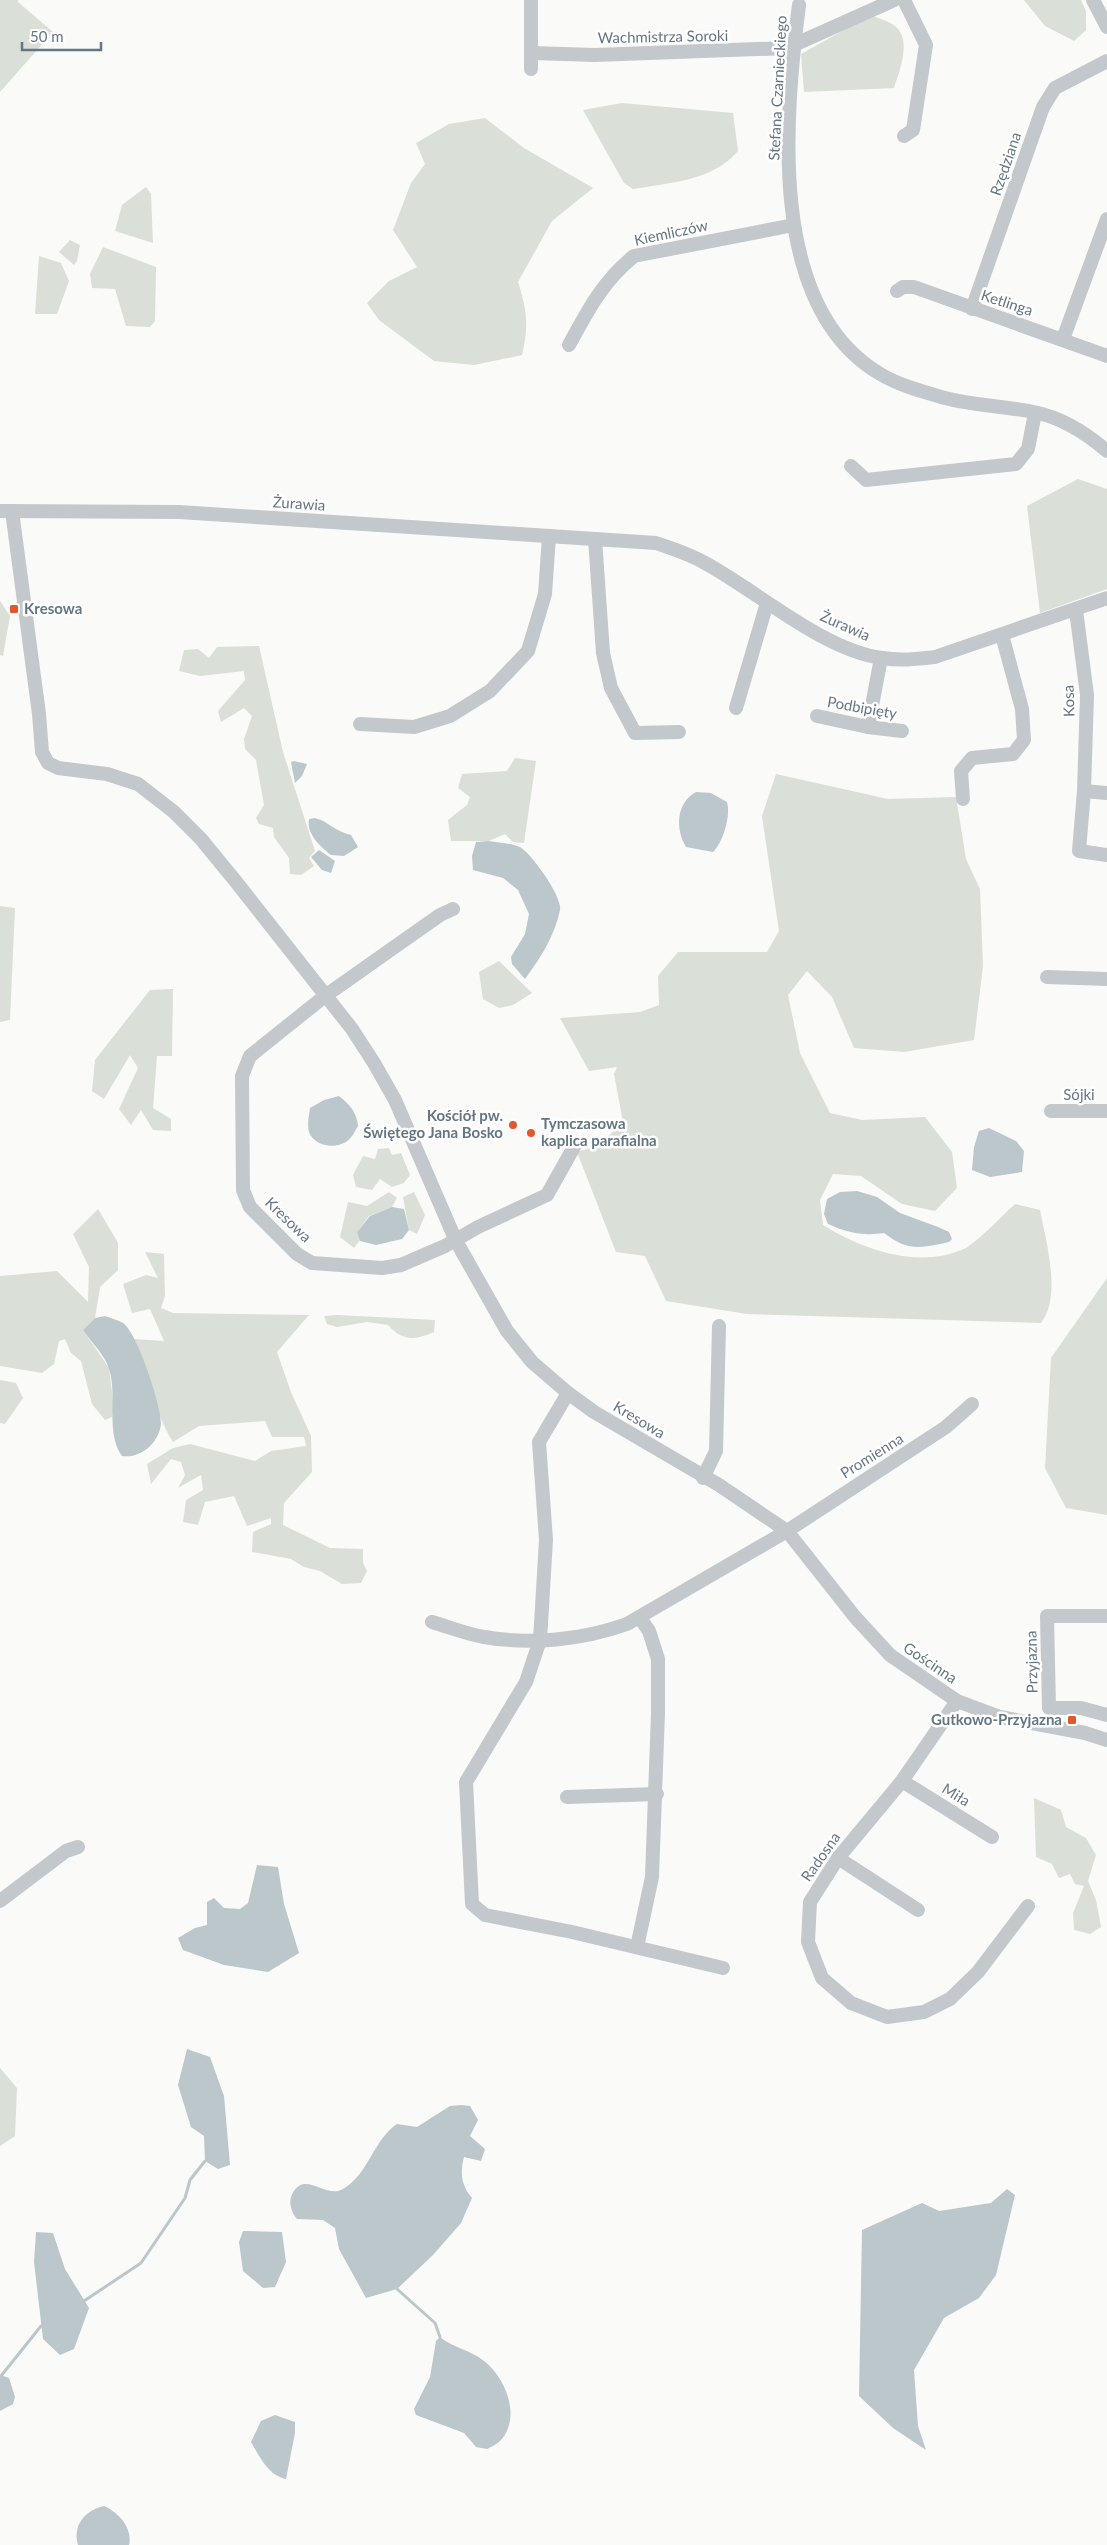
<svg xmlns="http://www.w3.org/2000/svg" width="1107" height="2545" viewBox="0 0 1107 2545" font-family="Lato,sans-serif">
<rect width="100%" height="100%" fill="#fafaf8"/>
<!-- green -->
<g fill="#dadfd7">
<polygon points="0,0 18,0 18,2 53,32 0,92"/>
<polygon points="1024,0 1081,0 1086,11 1086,30 1074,41 1045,26"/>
<path d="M871 15C880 19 893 22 899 30 910 46 899 72 894 88L804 92 801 54Z"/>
<path d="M622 103 733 113 738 151C713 181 668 183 633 189L624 183 583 110Z"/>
<path d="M485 118 524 148 593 188 552 221 518 282C527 310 529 325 522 355L474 365 434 361 379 320 367 303 389 281 417 267 393 230 411 183 425 164 416 143 449 124Z"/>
<polygon points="146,187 151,194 153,243 115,231 122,205"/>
<polygon points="70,240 80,245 77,261 74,265 59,252"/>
<polygon points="103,247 156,267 155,321 150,327 126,326 115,289 92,288 90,274"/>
<polygon points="39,256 61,263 69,281 57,314 35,314"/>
<polygon points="1078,479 1107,489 1107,589 1040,613 1027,506"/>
<polygon points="0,601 10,616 3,656 0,655"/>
<polygon points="259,646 283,752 315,851 309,858 314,866 301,875 290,874 289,858 274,837 273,828 259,824 256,818 264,805 256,760 245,749 244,739 252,716 244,708 221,722 218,711 245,680 244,671 200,676 179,671 184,650 198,649 209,658 217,647"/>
<polygon points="515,758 536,761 524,843 513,842 505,834 489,841 451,841 448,820 467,805 470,797 458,788 462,774 507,771"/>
<path d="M776 774 888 799 956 797 966 859 980 889 983 966 974 1040 904 1052 854 1048 832 997 807 971 788 995 800 1053 830 1113 862 1120 925 1117 952 1152 957 1188 935 1211 902 1204 861 1176 833 1174 820 1200 823 1225C864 1250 919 1270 966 1248 976 1243 1005 1213 1015 1204L1040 1210C1046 1242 1062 1296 1041 1323L747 1314 666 1301 645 1256 616 1252 577 1152 598 1146 623 1122 614 1074 617 1067 589 1071 560 1018 640 1012 659 1005 658 976 678 952H767L779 931 762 816Z"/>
<polygon points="0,906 15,908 10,1020 0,1022"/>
<polygon points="499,961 532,993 513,1005 499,1008 483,999 479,972"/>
<polygon points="173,989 172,1056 157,1056 153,1108 171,1119 171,1131 153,1130 141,1110 131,1125 119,1109 138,1068 130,1055 104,1099 92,1091 95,1060 150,990"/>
<polygon points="389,1148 392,1155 401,1153 410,1175 404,1183 392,1187 380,1179 372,1190 356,1187 353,1175 363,1156 375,1159 378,1149"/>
<polygon points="389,1192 397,1198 392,1207 369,1216 357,1232 360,1240 354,1248 340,1237 348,1202 367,1206"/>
<polygon points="414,1192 425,1215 417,1234 409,1230 403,1197"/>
<polygon points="98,1209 118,1243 118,1270 100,1287 95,1318 83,1330 109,1368 114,1409 112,1417 105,1420 92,1404 81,1361 71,1353 65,1339 59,1341 54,1364 42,1373 0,1366 0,1276 57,1271 88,1302 89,1267 73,1234"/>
<path d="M145 1252 164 1254 165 1296 161 1308 173 1313 309 1315 277 1352 291 1392 311 1436 312 1472 284 1503 283 1525 330 1548 363 1549V1563L367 1571 361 1583 342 1584 320 1571 304 1567 291 1559 252 1552 253 1532 271 1524V1518L247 1526 234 1496 205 1502 198 1525 183 1522 186 1500 203 1490 201 1475 178 1488 185 1475 181 1462 171 1459 151 1484 147 1464 173 1448 190 1444 255 1461 271 1451 306 1446 304 1437H272L265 1421 199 1426 173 1442C153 1411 151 1374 134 1339L164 1341 150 1309 132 1313 123 1284 146 1275 158 1278Z"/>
<polygon points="1107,1278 1107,1515 1066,1508 1045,1468 1051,1358"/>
<path d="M337 1315 435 1320 434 1332C416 1340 403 1342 388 1325L367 1322 337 1327 327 1324 324 1316Z"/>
<polygon points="0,1380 16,1383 23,1398 5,1424 0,1423"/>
<polygon points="1034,1798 1061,1810 1066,1827 1086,1838 1096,1855 1088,1881 1096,1900 1101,1927 1090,1934 1074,1930 1073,1913 1084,1886 1075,1884 1070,1874 1059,1878 1052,1864 1036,1857"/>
<polygon points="0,2068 17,2088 15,2136 0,2146"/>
</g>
<!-- water -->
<g fill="#bbc7cb">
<polygon points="294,761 307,764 302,776 295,783 291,762"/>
<path d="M696 792 711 793 727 802C731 816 723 842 713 852L686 847C675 829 676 803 696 792Z"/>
<path d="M315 818C328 821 334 831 351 835L358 847 344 856 331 855C321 847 306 834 309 819Z"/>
<path d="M489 841C498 843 511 843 520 847 531 853 563 897 560 910 555 935 540 959 525 979L512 964 511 957 525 934 529 914 518 890 503 878 473 870 472 856 476 842Z"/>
<polygon points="319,850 335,861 331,873 322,870 311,857"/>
<path d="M339 1096C349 1104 357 1112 358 1126 355 1131 352 1138 346 1142 334 1149 314 1146 309 1132 307 1124 309 1116 310 1108L324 1100Z"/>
<polygon points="989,1128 1016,1141 1024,1151 1022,1172 990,1177 972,1170 974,1147 979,1131"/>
<path d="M857 1191 877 1197 900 1213 938 1227 949 1232 952 1239 949 1242C921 1248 908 1252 884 1233 863 1236 848 1233 828 1224L824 1214 827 1199 840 1192Z"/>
<polygon points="392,1207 404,1209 409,1230 402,1239 376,1245 360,1241 357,1232 370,1216"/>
<path d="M105 1316C111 1318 118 1320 123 1323 137 1332 161 1405 161 1423 160 1442 141 1459 122 1456 105 1432 118 1397 109 1369 105 1355 91 1342 83 1330L95 1318Z"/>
<polygon points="257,1865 278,1867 284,1904 299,1953 268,1972 224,1965 183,1950 178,1938 195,1928 207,1925 207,1902 214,1898 224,1908 240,1909 248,1903"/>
<polygon points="187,2049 210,2057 224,2096 230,2165 218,2169 205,2161 204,2136 191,2127 178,2085"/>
<path d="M461 2105 470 2106 478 2120 470 2136 485 2149 481 2161 464 2157C460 2173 461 2185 472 2198L461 2223 433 2255 397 2289 366 2298 339 2249 335 2228 323 2220 297 2219C291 2211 287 2201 294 2191 307 2172 326 2199 343 2189 369 2174 373 2140 397 2124L417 2127 450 2106Z"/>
<polygon points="1007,2189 1015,2195 996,2275 979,2298 944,2318 914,2370 918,2426 926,2450 893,2428 859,2396 862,2230 922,2203 939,2211 991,2203"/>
<polygon points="243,2231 282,2232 286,2262 275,2287 263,2288 243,2271 239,2242"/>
<polygon points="36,2232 53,2233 65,2269 89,2308 74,2349 60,2355 43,2339 34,2262"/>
<path d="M440 2337C453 2348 471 2350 484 2361 506 2378 522 2418 500 2441 497 2444 491 2447 487 2449L476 2447 464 2433 416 2415 414 2409 430 2377 436 2341Z"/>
<polygon points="0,2375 9,2378 15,2397 13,2404 0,2411"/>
<path d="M275 2415 295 2422V2433L286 2479C268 2475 260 2457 251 2442L261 2421Z"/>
<path d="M104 2506C118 2512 133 2528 129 2545H78C72 2526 85 2510 104 2506Z"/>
</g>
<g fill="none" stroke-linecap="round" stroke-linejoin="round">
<!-- stream -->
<g stroke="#bbc7cb" stroke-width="3">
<polyline points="397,2289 435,2323 440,2337"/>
<polyline points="84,2301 141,2263 185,2198 190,2180 205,2161"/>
<polyline points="1,2376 41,2326"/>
</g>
<!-- minor -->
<g stroke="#c3c8cc" stroke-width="14">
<polyline points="1093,0 1107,27"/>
<path d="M799 5C785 116 766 309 882 375 901 386 924 392 945 398 975 406 1008 406 1038 413 1065 419 1087 434 1107 451"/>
<polyline points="531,53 595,55 787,48 894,0"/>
<polyline points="531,69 531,0"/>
<polyline points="904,136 913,130 926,45 904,0"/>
<polyline points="897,291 903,287 914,287 1107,356"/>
<polyline points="972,309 1043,107 1055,88 1107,61"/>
<polyline points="1063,339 1107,219"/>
<path d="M569 345C588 310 603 281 634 256L794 225"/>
<polyline points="851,466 866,480 1016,464 1028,449 1035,413"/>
<path d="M0 511 179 512 656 543C673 549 690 554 705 563 757 591 823 650 882 658 900 661 917 659 935 657L1107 598"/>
<polyline points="12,511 39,714 42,752 48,763 58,768 107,774 138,784 174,812 201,839 237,883 352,1029 374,1063 395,1100 456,1241 507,1331 532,1362 568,1393 594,1412 719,1485 787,1531 855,1617 890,1655 957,1701 1000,1717 1085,1733 1107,1740"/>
<polyline points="595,539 603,653 611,688 635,733 679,732"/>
<polyline points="1076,610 1087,695 1084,791 1079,851 1107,855"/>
<polyline points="736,708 767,603"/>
<polyline points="817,716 868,727 902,731"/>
<polyline points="360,724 414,727 450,716 490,691 528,651 545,594 549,536"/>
<polyline points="868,727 881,658"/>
<polyline points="1084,791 1107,793"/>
<polyline points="963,799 961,771 972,758 1013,754 1024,740 1022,709 1002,635"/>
<polyline points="453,909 440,915 325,996 250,1056 242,1076 243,1190 250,1207 297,1254 312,1263 382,1268 401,1265 445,1246 478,1227 547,1195 574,1147"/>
<polyline points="1047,977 1107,979"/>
<polyline points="1051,1111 1107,1111"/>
<polyline points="568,1393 539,1442 546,1540 540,1640 526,1682 466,1782 472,1904 485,1915 572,1932 723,1968"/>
<polyline points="703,1478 716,1451 719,1326"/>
<polyline points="1107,1616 1047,1616 1049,1708 1081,1708 1107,1715"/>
<path d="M432 1622C449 1627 466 1634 484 1637 531 1645 582 1640 627 1624L787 1531 946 1427 972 1404"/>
<polyline points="957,1701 902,1781 838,1858 810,1902 808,1942 822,1978 851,2003 887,2017 924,2012 950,1999 978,1972 1028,1906"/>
<polyline points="902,1781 992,1837"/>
<polyline points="567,1797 657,1794"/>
<polyline points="838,1858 918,1910"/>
<polyline points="0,1901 66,1851 78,1847"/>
<polyline points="637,1947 652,1877 658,1713 658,1659 649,1631 640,1618"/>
</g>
</g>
<!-- markers -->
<g fill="#e4572e" stroke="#fff" stroke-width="2">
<rect x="9" y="604" width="10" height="10" rx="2.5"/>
<circle cx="513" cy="1125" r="5"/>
<circle cx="531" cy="1133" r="5"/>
<rect x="1067" y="1715" width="10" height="10" rx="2.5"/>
</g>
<g text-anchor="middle" stroke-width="5" stroke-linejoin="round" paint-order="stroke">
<!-- street labels -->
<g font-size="15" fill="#657683" stroke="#fff">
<text transform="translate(663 37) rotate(-1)" y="5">Wachmistrza Soroki</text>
<text transform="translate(778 88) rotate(-87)" y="5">Stefana Czarnieckiego</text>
<text transform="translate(1006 164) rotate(-71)" y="5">Rzędziana</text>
<text transform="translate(671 233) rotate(-12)" y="5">Kiemliczów</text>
<text transform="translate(1007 303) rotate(18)" y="5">Ketlinga</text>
<text transform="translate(299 504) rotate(4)" y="5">Żurawia</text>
<text transform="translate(845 626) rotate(24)" y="5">Żurawia</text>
<text transform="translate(1069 701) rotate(-92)" y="5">Kosa</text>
<text transform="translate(862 708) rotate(10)" y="5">Podbipięty</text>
<text x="1079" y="1100">Sójki</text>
<text transform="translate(288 1220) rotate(44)" y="5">Kresowa</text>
<text transform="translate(639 1420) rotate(31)" y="5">Kresowa</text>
<text transform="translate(872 1456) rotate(-32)" y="5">Promienna</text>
<text transform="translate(1032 1662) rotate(-91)" y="5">Przyjazna</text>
<text transform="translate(930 1663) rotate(34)" y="5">Gościnna</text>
<text transform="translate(956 1795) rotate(32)" y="5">Miła</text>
<text transform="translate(821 1857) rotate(-55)" y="5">Radosna</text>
</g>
<!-- poi labels -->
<g font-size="15" font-weight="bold" fill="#657683" stroke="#fff" text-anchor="start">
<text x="24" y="614">Kresowa</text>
<text x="503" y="1121" text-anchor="end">Kościół pw.<tspan x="503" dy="17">Świętego Jana Bosko</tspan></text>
<text x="541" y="1129">Tymczasowa<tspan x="541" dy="17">kaplica parafialna</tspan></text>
<text x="1062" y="1725" text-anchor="end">Gutkowo-Przyjazna</text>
</g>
</g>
<!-- scale -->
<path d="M22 42v8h79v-8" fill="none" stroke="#657683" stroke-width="2.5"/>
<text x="30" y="42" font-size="15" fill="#657683" stroke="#ffffff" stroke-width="4" paint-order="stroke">50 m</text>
</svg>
